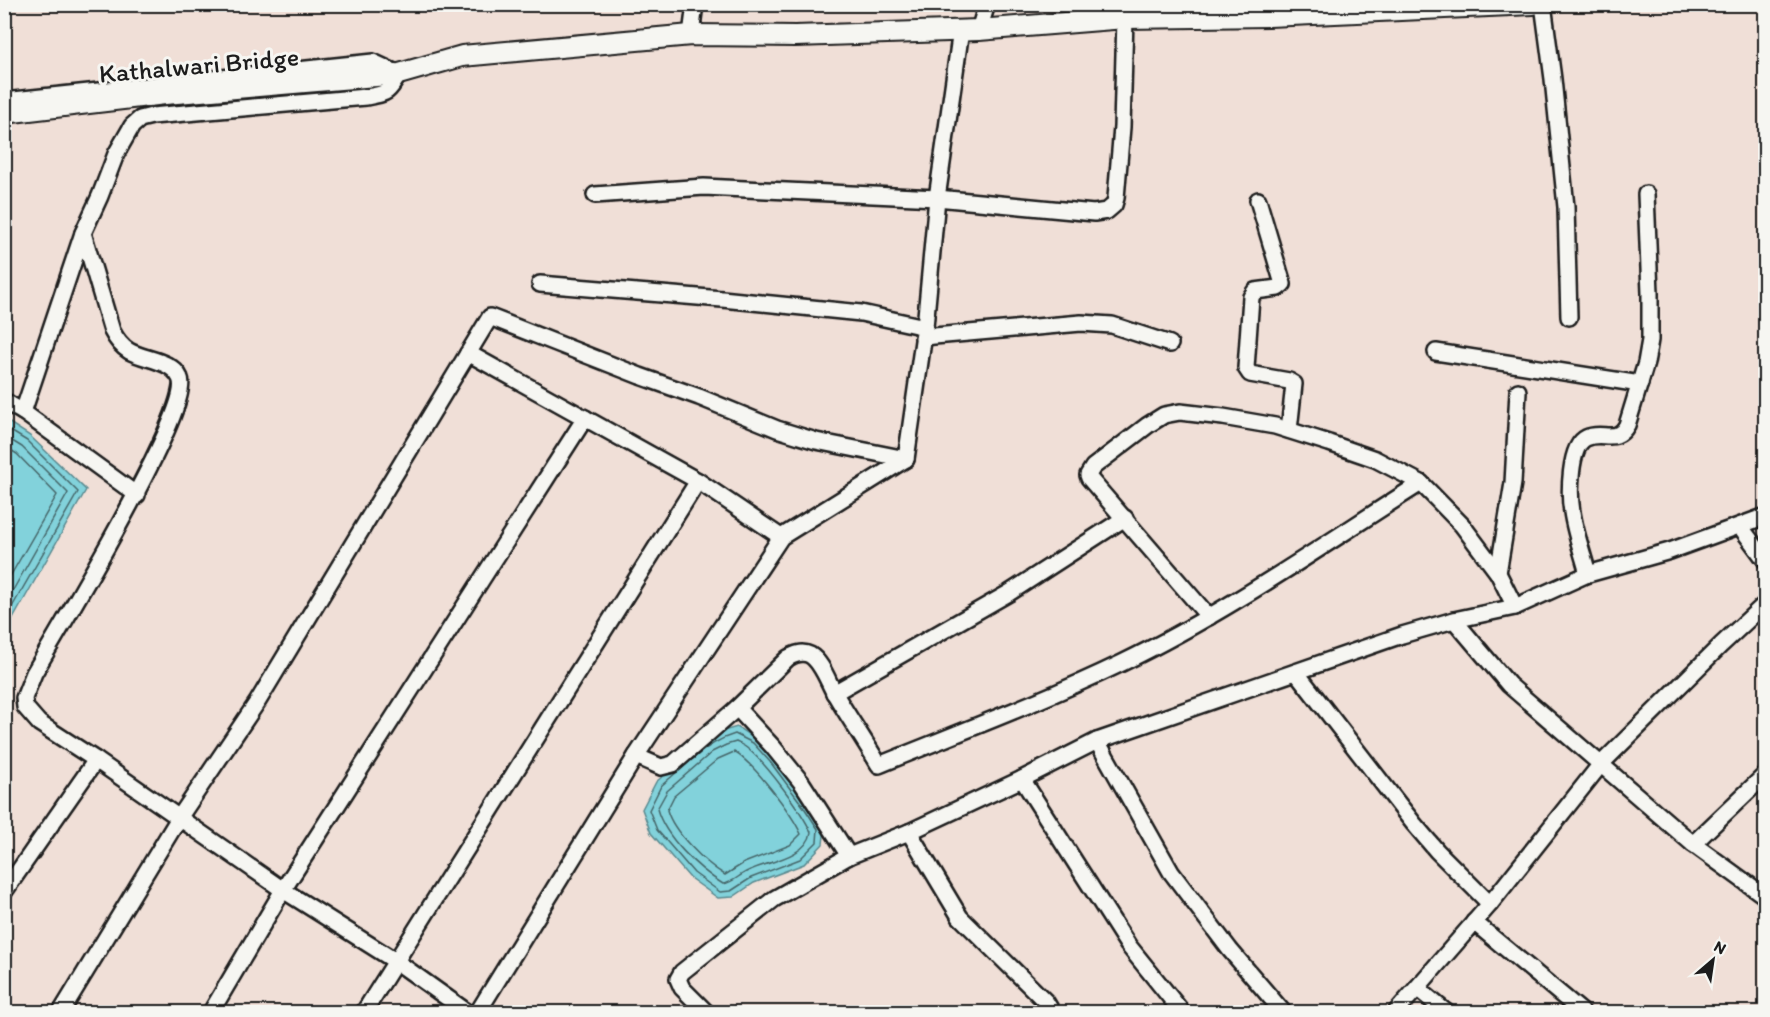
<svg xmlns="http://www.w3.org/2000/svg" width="1770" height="1017" viewBox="0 0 1770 1017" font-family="Itim,sans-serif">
<rect width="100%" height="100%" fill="#f0dfd7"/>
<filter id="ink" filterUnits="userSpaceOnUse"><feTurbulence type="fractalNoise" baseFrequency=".0167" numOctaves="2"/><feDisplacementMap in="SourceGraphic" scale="12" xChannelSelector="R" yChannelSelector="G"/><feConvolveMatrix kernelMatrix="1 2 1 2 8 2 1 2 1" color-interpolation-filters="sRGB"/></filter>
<g filter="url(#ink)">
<!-- water -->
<g fill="#82d2db" stroke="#59898f" stroke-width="1.5">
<polygon points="5,420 30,436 86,490 5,633"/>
<polygon points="737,727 756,739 776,759 825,828 823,844 804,864 754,883 733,897 718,898 690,878 651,833 642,809 656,782 705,740 720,732"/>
</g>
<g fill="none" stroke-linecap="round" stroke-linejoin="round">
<!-- shore -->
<g stroke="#456568" stroke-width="1.5">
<polyline points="4,427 27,441 78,492 4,621"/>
<polyline points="4,436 22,447 68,493 4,606"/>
<polyline points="4,446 17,454 57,495 4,587"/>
<path d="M736 742C740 744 745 746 748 749 766 763 802 812 811 832 808 857 766 862 748 871 739 875 733 883 723 884 698 869 665 837 657 809L667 791 712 752 726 745Z"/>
<path d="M734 752C753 762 792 814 801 834L790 845 744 863 725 875C705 863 673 832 667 810L674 796 718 759Z"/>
<path d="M678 771 661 786 649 810 657 830 694 873 720 892 731 891 751 878 800 859 817 842 818 829 803 806 771 763 753 743 735 734C718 739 706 747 693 759"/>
</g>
<!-- minor casing -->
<g stroke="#1c1c1c" stroke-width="20">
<g id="minor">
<polyline points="1543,4 1553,79 1566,207 1569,317"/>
<polyline points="979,30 987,4"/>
<polyline points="691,35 695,4"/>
<path d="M4 101 373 62 399 74C388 94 387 93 366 97L152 116 140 119 132 126 116 154 100 196 83 233 23 412"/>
<polyline points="595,195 704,187 937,198 1094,213 1107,211 1114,205 1116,198 1122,127 1125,18 1127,4"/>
<polyline points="1258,200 1283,284 1278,288 1255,291 1251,297 1246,368 1250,374 1289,381 1294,384 1289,430"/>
<path d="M83 233 112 331C116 339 121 346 129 351 145 360 172 360 180 378 194 407 56 635 34 673L24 698 25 707 39 723 96 760 283 890 397 962 467 1012"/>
<polyline points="540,284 722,299 861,313 925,327"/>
<polyline points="923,337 1081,323 1112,325 1170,344"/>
<polyline points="1436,352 1640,384"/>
<polyline points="468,353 698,481 781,537"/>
<polyline points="4,401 23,412 137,495"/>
<polyline points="1740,526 1766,561"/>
<polyline points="1498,573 1513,483 1518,391"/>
<path d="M1588 574C1583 554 1575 533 1572 512 1569 495 1569 446 1586 438 1602 430 1616 445 1627 425L1646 363 1650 340V293L1646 194"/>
<polyline points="1209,617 1089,478 1088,475 1093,467 1148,425 1164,415 1180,412 1223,417 1275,426 1329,443 1375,459 1421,483 1462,525 1498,573 1515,607"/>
<polyline points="1454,620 1509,685 1693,844 1766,897"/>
<polyline points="1296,672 1414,824 1437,851 1490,904"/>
<polyline points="834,693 1009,593 1125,518"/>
<polyline points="737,708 773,747 802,783 849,856"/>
<polyline points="1097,741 1171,872 1230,950 1283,1012"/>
<path d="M636 756 661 767 673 764 737 708 788 658C795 654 802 651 810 655 822 662 828 682 835 694 849 718 865 741 879 765 960 732 1043 701 1122 663 1226 613 1323 545 1421 483"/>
<polyline points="1022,779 1128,945 1182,1012"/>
<polyline points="909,832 960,917 1046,1002 1052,1012"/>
<polyline points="1693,844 1766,774"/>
<polyline points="4,892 96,760"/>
<polyline points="1474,922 1582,1012"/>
<polyline points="1417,988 1446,1012"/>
<polyline points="61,1012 179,818 258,701 490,317 640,376 699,397 777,429 816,441 906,459"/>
<polyline points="211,1012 283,890 585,418"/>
<polyline points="364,1012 698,481"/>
<polyline points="478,1012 636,756 781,537 906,459 925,327 937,198 961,30"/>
<polyline points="706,1012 682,988 678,979 682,972 774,899 849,856 909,832 1022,779 1097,741 1402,635 1454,620 1515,607 1588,574 1670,551 1766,516"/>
<polyline points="1396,1012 1490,904 1601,764 1721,645 1766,603"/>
</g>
</g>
<!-- major casing -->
<g stroke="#1c1c1c" stroke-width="24">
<polyline id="major" points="4,113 165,94 399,74 462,56 691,35 795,36 979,30 1125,18 1269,16 1533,4"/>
</g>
<!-- minor -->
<use href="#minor" stroke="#f6f6f2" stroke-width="15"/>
<!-- major -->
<use href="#major" stroke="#f6f6f2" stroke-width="20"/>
</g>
</g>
<g text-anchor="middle" stroke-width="6" stroke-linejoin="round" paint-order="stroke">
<!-- street labels -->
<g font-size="26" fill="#1c1c1c" stroke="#f6f6f2">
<text transform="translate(199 65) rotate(-5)" y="9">Kathalwari Bridge</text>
</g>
</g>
<!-- margin -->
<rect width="1770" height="1017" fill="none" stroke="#f6f6f2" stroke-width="24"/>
<rect x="12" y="12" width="1746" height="993" fill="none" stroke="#1c1c1c" stroke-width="2" filter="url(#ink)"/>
<!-- north arrow -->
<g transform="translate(1713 960) rotate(29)" stroke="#f6f6f2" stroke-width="4.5" paint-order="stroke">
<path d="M0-4.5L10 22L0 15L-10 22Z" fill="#1c1c1c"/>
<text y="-9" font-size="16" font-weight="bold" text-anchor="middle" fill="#1c1c1c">N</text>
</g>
</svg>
